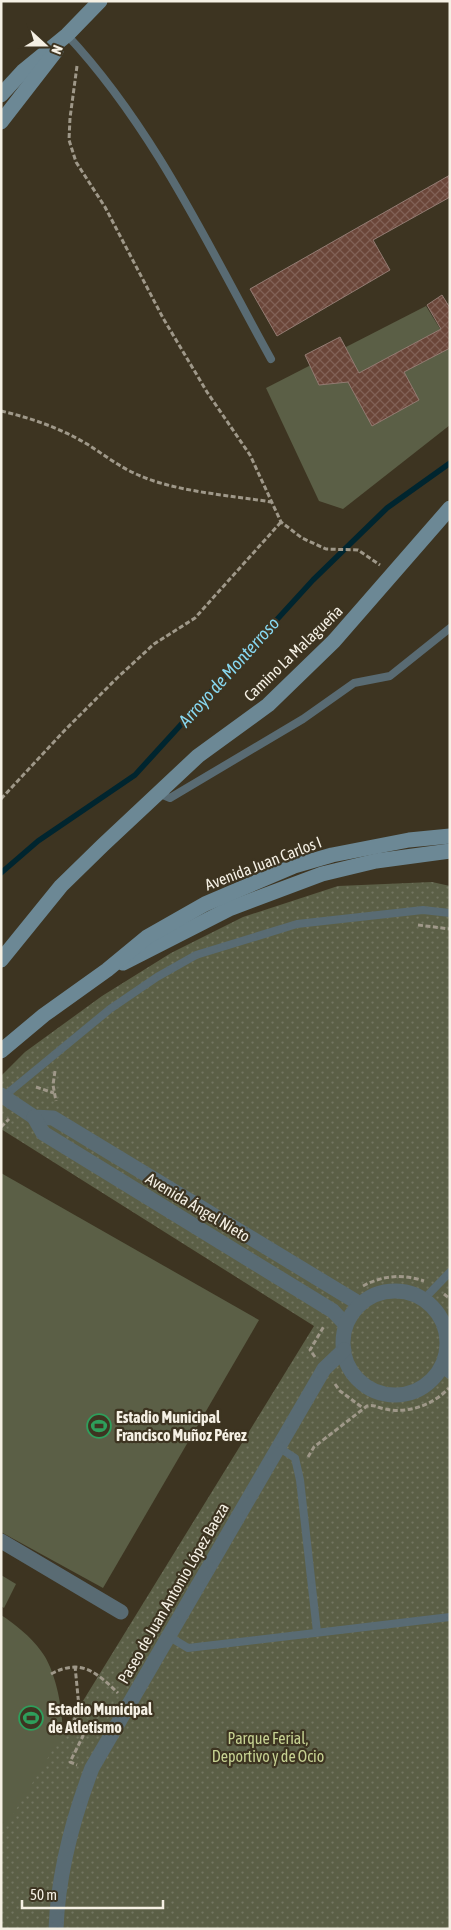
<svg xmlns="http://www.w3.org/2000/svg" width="451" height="1930" viewBox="0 0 451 1930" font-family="'Asap Condensed',sans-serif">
<defs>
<pattern id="park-dots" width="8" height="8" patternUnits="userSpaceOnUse" patternTransform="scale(1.25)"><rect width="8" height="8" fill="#5b5f46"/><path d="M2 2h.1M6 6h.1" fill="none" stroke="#737661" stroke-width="1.8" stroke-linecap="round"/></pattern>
<pattern id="building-cross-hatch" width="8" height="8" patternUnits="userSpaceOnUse" patternTransform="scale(1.25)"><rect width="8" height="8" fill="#6b4639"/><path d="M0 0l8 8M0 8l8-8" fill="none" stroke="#816156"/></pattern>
</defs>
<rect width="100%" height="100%" fill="#3d3421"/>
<!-- green -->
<g fill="#5b5f46">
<polygon points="426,306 450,345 450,425 343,509 319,501 266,388"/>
<polygon points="1,1173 259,1320 103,1588 1,1532"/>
<polygon points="1,1575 16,1584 4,1608 1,1606"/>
<path d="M1 1615C15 1624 31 1637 41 1651 57 1671 65 1719 62 1743L1 1841Z"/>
</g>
<!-- park -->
<polygon fill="url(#park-dots)" points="432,882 450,886 450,1929 1,1929 1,1834 314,1326 1,1129 1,1076 25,1052 102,996 171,953 243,917 338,886"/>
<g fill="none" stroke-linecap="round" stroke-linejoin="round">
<!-- stream -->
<polyline stroke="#00252f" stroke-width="5.5" points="1,873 38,841 135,775 313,580 387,508 450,463"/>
</g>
<!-- building -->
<g fill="url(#building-cross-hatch)" stroke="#937b72">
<polygon points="450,175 450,197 373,240 390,270 277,336 250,289"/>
<polygon points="442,295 450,308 450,348 404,372 419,400 372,426 348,382 319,385 305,355 340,337 359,373 441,329 427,305"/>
</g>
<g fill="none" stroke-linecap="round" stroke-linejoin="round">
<!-- path -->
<g stroke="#9f9889" stroke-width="3" stroke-dasharray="5 2.5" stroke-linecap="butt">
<polyline points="77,66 70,118 69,140 76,162 105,207 163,318 207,392 250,455 281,522 302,538 326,549 358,550 380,565"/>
<path d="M1 411C31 418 60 428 87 444 103 454 118 466 136 474 175 492 229 495 271 502"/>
<polyline points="1,799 65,730 117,678 154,644 195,618 281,522"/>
<polyline points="418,925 450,929"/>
<polyline points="55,1071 53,1085 56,1101"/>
<polyline points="36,1087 54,1093"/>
<polyline points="1,1127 9,1119"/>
<path d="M363 1286C383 1275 403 1274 424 1281"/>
<polyline points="444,1294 450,1299"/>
<polyline points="315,1357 310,1350 324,1326"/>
<polyline points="335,1384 340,1391 363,1408"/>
<path d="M308 1457 314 1447 367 1406C374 1404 378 1408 385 1409 408 1414 433 1405 449 1388"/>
<polyline points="75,1666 79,1707 72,1727 83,1736 70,1762 77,1765"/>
<path d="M51 1674C81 1658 96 1672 118 1693"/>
</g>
<!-- lane -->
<g stroke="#596b73" stroke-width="8">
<path d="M67 35C154 128 210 249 271 359"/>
<polyline points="158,793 170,798 303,719 354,683 390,676 450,628"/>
<polyline points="3,1097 110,1009 157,977 196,955 297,924 423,910 450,913"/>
<polyline points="424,1299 450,1272"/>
<polyline points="440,1369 450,1375"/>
<polyline points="278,1447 295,1458 300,1480 317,1632"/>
<polyline points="168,1636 188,1648 450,1617"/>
</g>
<!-- street -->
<g stroke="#596b73" stroke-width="15">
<polyline points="1,1095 34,1117 53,1118 360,1304"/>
<polyline points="34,1117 43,1133 333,1311 346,1325"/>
<circle cx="395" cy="1343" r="52"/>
<polyline points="1,1541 121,1612"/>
<path d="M56 1929C58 1875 73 1818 92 1768L324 1369 344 1350"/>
</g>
<!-- secondary -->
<g stroke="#6c8895" stroke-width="15">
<polyline points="1,95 23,71 67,35 100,1"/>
<polyline points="1,122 56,51"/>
<polyline points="1,960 61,886 103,845 198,756 268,705 334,641 450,508"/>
<polyline points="123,963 229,909 322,874 376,861 450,851"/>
<polyline points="1,1051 44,1015 107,970 147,937 205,904 294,866 332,855 409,840 450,836"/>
</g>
</g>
<!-- icons -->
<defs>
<g id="stadium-ring" transform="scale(1.25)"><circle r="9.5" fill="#3d3421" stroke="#2e9e5b" stroke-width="1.5"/><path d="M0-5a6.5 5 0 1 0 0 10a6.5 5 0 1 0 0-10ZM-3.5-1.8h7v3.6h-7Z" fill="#2e9e5b"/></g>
</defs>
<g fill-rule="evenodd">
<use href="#stadium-ring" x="99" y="1426"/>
<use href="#stadium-ring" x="31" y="1718"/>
</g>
<g text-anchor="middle" stroke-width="4.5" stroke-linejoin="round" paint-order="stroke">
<!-- street labels -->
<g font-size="16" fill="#f5f0e4" stroke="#3d3421">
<text transform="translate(293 653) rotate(-44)" y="6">Camino La Malagueña</text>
<text transform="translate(263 863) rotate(-21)" y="6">Avenida Juan Carlos I</text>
<text transform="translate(198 1207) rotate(31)" y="6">Avenida Ángel Nieto</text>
<text transform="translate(173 1593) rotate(-60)" y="6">Paseo de Juan Antonio López Baeza</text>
</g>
<!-- poi labels -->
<g font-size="16" font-weight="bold" fill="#f5f0e4" stroke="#3d3421" text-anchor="start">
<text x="116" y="1423">Estadio Municipal<tspan x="116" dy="18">Francisco Muñoz Pérez</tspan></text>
<text x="48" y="1715">Estadio Municipal<tspan x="48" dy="18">de Atletismo</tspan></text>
</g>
<!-- park labels -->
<g font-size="16" fill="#c7d292" stroke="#3d3421">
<text x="268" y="1744">Parque Ferial,<tspan x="268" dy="18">Deportivo y de Ocio</tspan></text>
</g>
<!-- water labels -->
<g font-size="18" font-style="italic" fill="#87d7f0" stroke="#3d3421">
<text transform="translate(229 672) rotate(-48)" y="6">Arroyo de Monterroso</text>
</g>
</g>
<!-- border -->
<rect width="451" height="1930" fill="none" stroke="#f5f0e4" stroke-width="5"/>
<!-- north arrow -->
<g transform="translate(45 45) rotate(111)" stroke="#3d3421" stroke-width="4" paint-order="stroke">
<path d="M0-4L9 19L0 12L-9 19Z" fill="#f5f0e4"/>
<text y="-8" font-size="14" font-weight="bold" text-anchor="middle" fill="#f5f0e4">N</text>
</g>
<!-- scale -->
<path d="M22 1900v8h141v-8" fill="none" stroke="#f5f0e4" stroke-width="2.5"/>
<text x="30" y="1900" font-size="15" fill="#f5f0e4" stroke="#3d3421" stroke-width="4" paint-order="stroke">50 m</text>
</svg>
